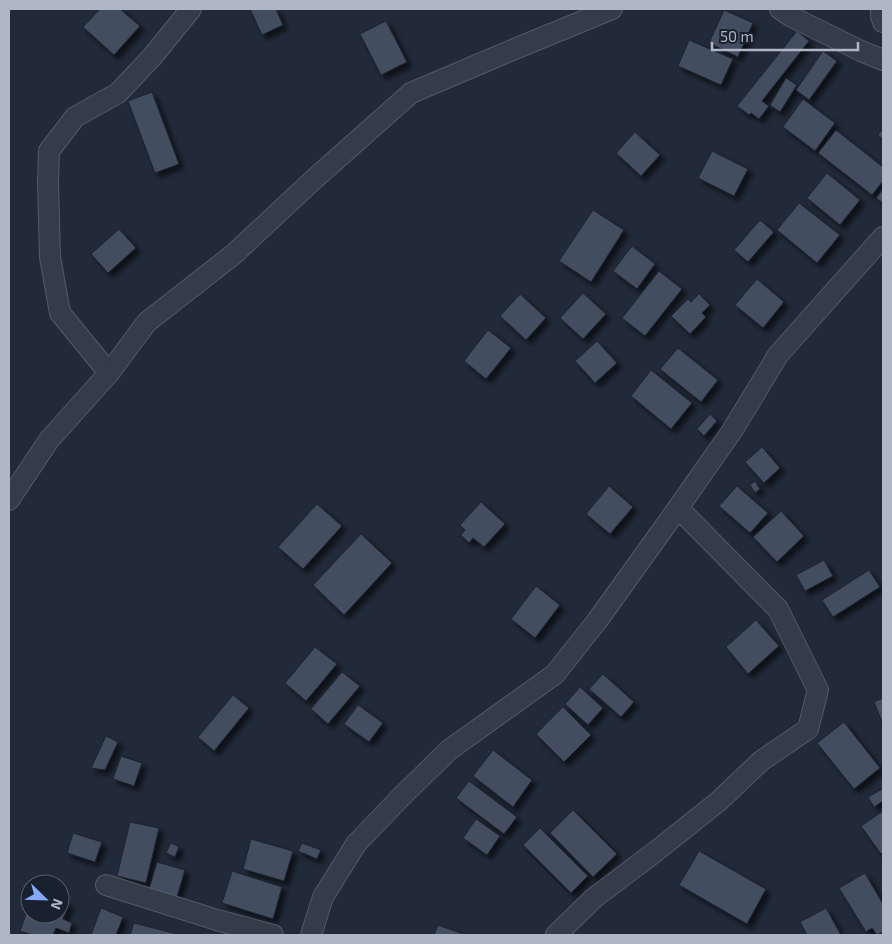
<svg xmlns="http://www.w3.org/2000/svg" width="892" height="944" viewBox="0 0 892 944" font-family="'Exo 2',sans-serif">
<defs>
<filter id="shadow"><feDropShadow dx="4.5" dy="4.5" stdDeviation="2.5" flood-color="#0009"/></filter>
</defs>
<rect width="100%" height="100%" fill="#212a39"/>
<!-- building -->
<g fill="#424d5e" stroke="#1c2330" filter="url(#shadow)">
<polygon points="100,9 120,9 140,26 114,55 83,27"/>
<polygon points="250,9 276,9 283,25 262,35"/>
<polygon points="724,10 753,23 738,57 709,43"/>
<polygon points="386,21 407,62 381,75 360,34"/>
<polygon points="797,31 809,41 762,101 769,106 759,119 751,113 749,115 737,106"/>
<polygon points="689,40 733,59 721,85 678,66"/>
<polygon points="823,51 837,61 809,100 796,90"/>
<polygon points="786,78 797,85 780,112 770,105"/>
<polygon points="152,92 179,164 155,173 128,101"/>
<polygon points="803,99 835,123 815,151 783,127"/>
<polygon points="883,129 883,139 878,135"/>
<polygon points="836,130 883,167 883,181 872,195 818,153"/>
<polygon points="635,132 660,155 641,176 616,153"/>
<polygon points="712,151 748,169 734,196 698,178"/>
<polygon points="827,173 860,200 840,225 807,198"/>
<polygon points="883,189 883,203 876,198"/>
<polygon points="799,203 840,235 817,263 777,230"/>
<polygon points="593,210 624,230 591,282 559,261"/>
<polygon points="760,220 774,232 748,262 734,250"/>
<polygon points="119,229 136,248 108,273 91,254"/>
<polygon points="632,246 655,264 637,289 613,271"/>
<polygon points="659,271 682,289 645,336 622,318"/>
<polygon points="757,279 784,302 763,328 735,305"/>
<polygon points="583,293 606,314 583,339 560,318"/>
<polygon points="520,294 546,318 526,340 500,316"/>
<polygon points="699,294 710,305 702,313 706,317 690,334 671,316 688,299 691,302"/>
<polygon points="488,330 511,348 486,379 464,361"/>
<polygon points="597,341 617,363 595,383 575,361"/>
<polygon points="678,348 718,380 701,402 660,369"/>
<polygon points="651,370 692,403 671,429 631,396"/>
<polygon points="710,414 717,421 704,436 697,429"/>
<polygon points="762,447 780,468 764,483 745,462"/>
<polygon points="755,481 760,489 755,493 750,485"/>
<polygon points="609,486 633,507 610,534 586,514"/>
<polygon points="737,486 768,513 750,533 719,506"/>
<polygon points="481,502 505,524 484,547 473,538 469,543 461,535 465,530 460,525"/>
<polygon points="317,504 342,526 303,569 278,547"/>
<polygon points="781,511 804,536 777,562 753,537"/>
<polygon points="361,534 392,563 344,615 313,585"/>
<polygon points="824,560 833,576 805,591 796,575"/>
<polygon points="869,570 880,587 833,617 822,600"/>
<polygon points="536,586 560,605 535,638 511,619"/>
<polygon points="756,620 779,646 748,674 726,647"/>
<polygon points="315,647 337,664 306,701 285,683"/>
<polygon points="342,672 360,686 328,724 311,709"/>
<polygon points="603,674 634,702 621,717 589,689"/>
<polygon points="580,687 603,708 588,725 565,704"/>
<polygon points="233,695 249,708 214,751 198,737"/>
<polygon points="883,698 883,724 874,702"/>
<polygon points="358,705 383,723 369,742 344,724"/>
<polygon points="563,707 591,735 564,762 536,734"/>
<polygon points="844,722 880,768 854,789 817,743"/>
<polygon points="106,736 118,742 105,770 91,768"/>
<polygon points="493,750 532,780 513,807 473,776"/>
<polygon points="121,756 142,763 134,786 113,779"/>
<polygon points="469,781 517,817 504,834 456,798"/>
<polygon points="882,789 883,791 883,801 874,807 868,797"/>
<polygon points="573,810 617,854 593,877 550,833"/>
<polygon points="883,811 883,852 881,854 861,826"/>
<polygon points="476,819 500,836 487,855 463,838"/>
<polygon points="130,822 159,828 146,883 117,876"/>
<polygon points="540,828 588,876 571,893 523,845"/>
<polygon points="73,833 102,842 95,862 67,853"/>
<polygon points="251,839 293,851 284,881 243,869"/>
<polygon points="171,843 179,847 175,857 166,853"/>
<polygon points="302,843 321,850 317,859 298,851"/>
<polygon points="699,851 766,889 747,924 679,885"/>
<polygon points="157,862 185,870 177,897 149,889"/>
<polygon points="232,871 282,887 273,919 222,903"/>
<polygon points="865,873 883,904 883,932 877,935 872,928 866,932 839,888"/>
<polygon points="60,900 69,903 63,919 72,923 69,933 56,928 53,935 32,935 20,931 30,903 30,914 60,914"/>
<polygon points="101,908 123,917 116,935 91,935"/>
<polygon points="826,908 841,935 807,935 800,922"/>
<polygon points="134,923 181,935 130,935"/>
<polygon points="438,925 466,935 434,935"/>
</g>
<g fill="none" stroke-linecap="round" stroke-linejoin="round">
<!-- street casing -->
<g stroke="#525a67" stroke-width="22">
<g id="street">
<polyline points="780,9 792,17 861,51 883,60"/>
<polyline points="881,9 881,16 883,22"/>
<polyline points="109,373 60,313 50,257 48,182 49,151 75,117 118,93 152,57 191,9"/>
<polyline points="9,500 49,440 109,373 147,322 234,254 312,181 411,93 517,48 612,9"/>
<polyline points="106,885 217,920 273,935"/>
<polyline points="311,935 323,897 356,844 402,796 449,750 555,674 597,621 678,508 732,431 778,355 883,237"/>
<polyline points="556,935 594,898 655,852 719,801 761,761 808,729 818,690 778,609 678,508"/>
</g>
</g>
<!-- street -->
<use href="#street" stroke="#353c49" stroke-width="20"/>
</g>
<!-- border -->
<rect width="892" height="944" fill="none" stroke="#afb7c6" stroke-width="20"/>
<!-- north arrow -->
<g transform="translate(45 899) rotate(113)"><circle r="24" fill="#1a212e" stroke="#565d6b"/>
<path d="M0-4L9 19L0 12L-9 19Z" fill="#83a9f7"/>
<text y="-8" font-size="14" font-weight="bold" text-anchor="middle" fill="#afb7c6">N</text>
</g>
<!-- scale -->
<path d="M712 42v8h146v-8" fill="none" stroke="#afb7c6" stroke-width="2.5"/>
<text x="720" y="42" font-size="15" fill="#afb7c6" stroke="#1a212e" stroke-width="4" paint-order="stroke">50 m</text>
</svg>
